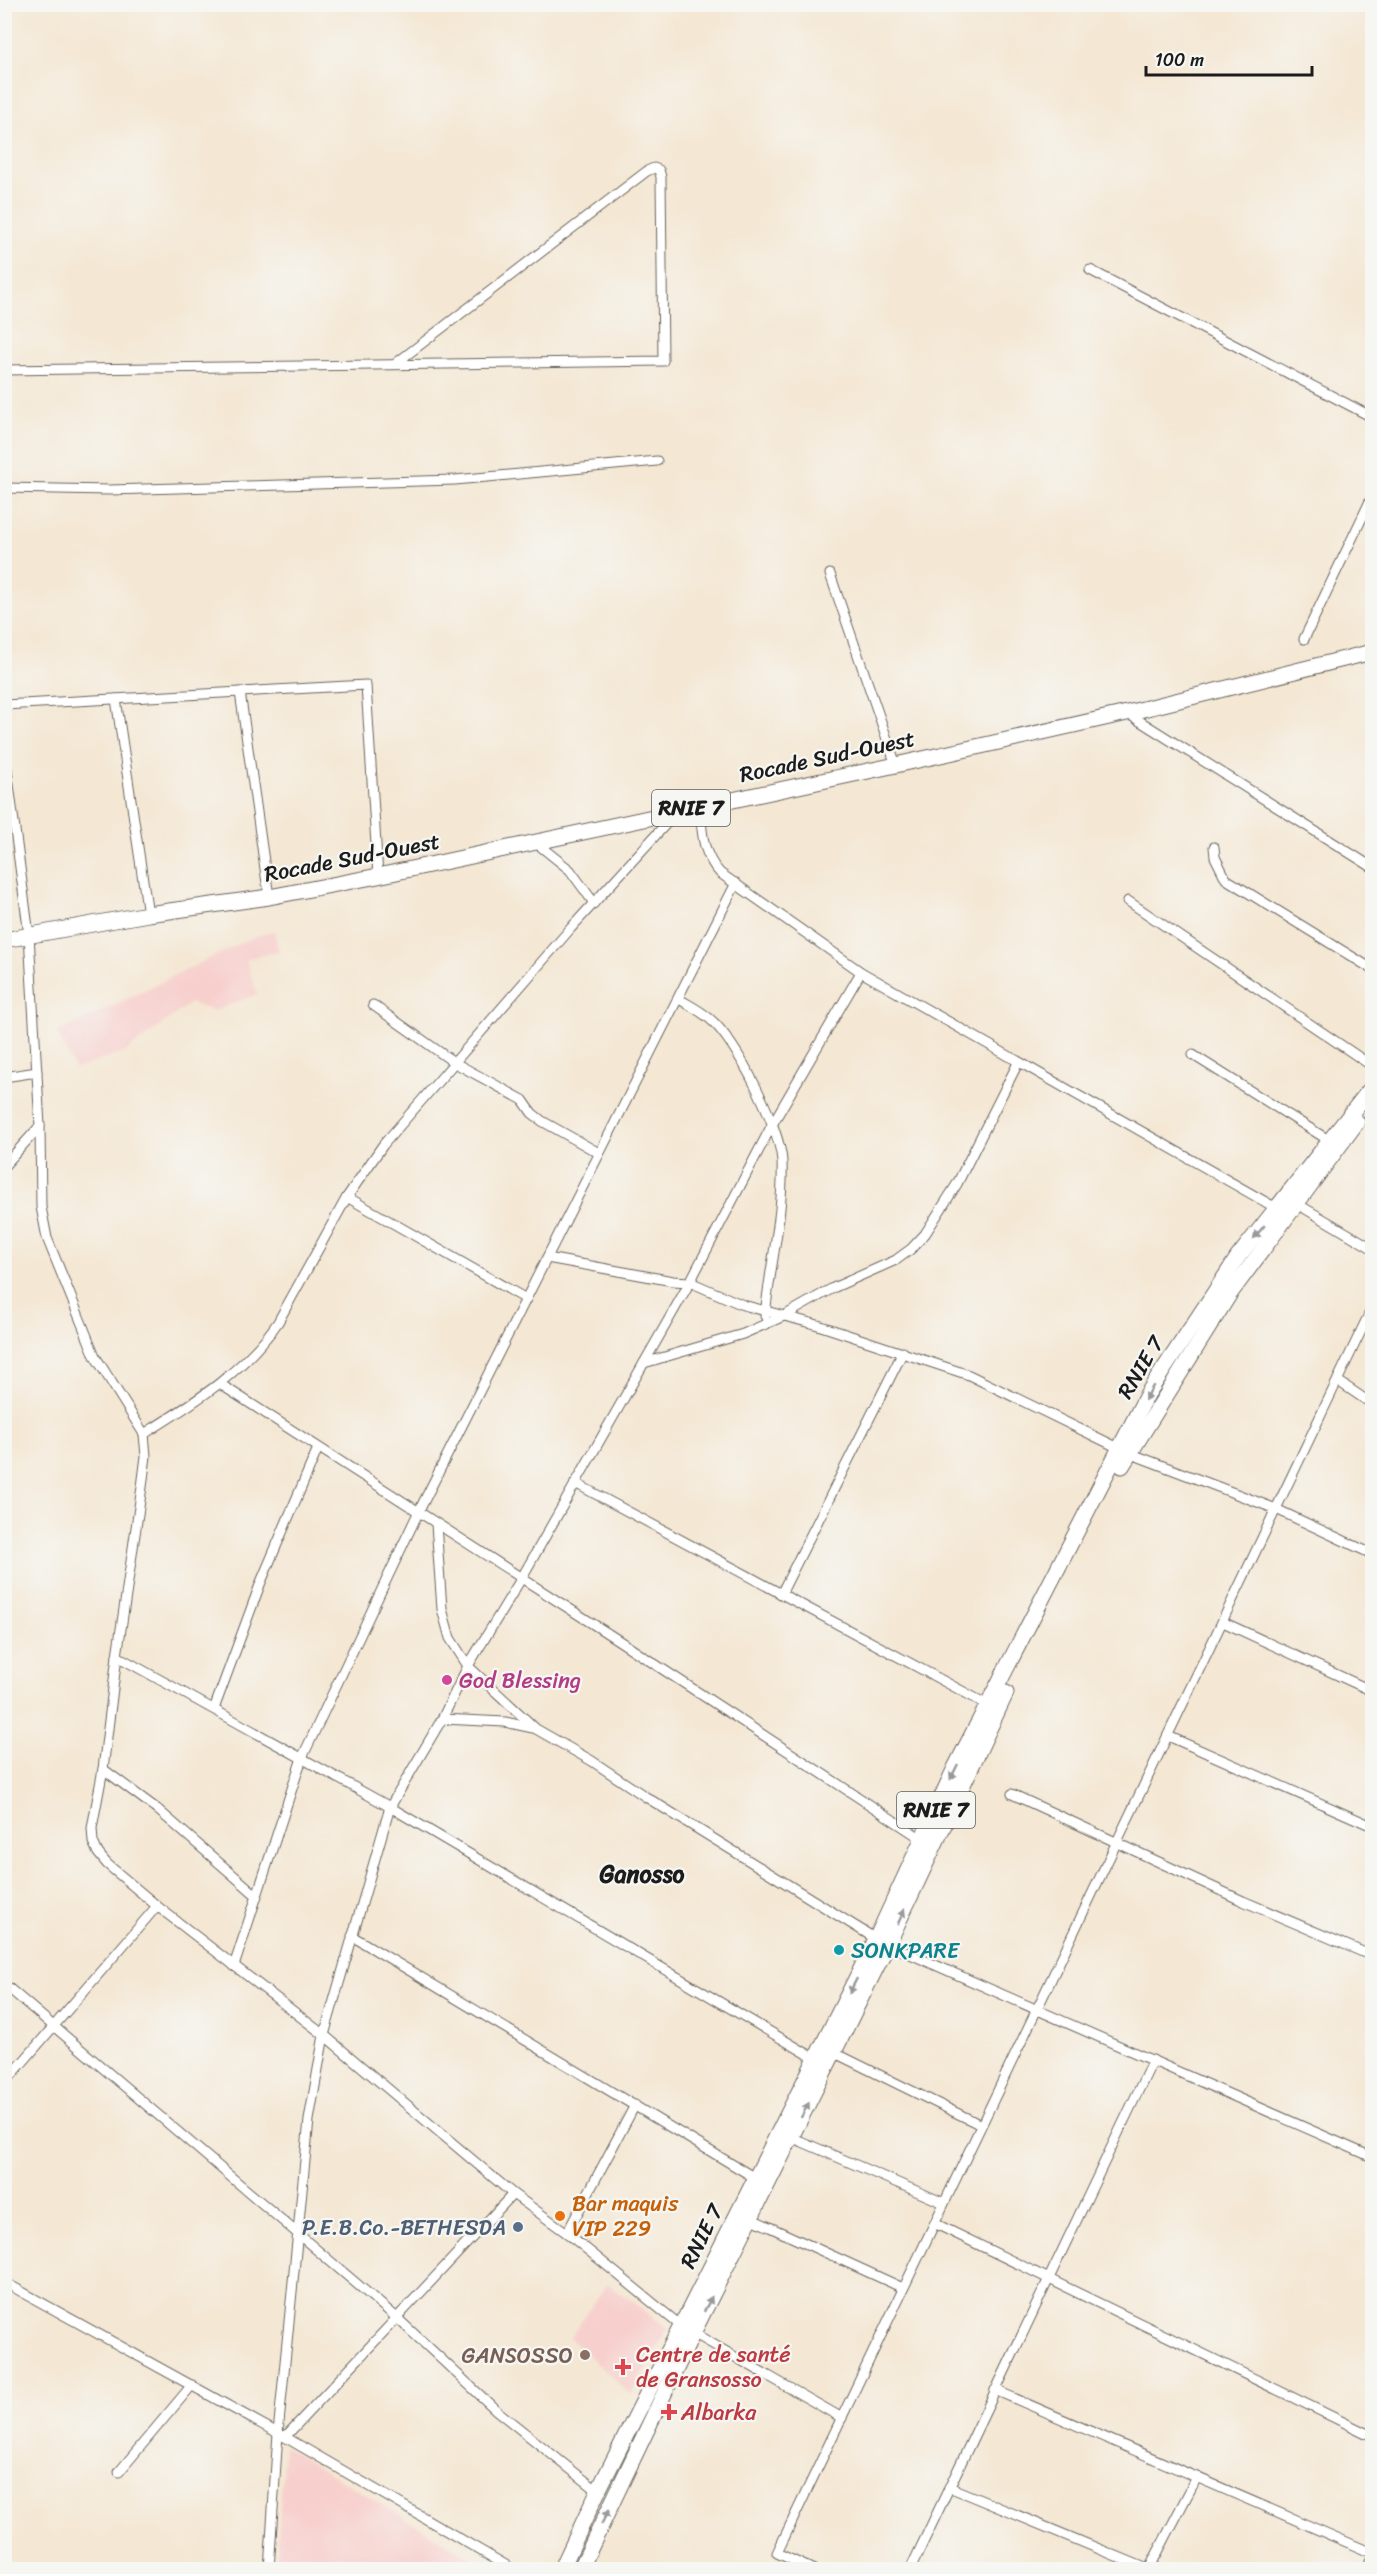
<svg xmlns="http://www.w3.org/2000/svg" width="1377" height="2574" viewBox="0 0 1377 2574" font-family="Sriracha,sans-serif">
<rect width="100%" height="100%" fill="#f6f6f2"/>
<filter id="ink" filterUnits="userSpaceOnUse"><feTurbulence type="fractalNoise" baseFrequency=".0167" numOctaves="2"/><feDisplacementMap in="SourceGraphic" scale="12" xChannelSelector="R" yChannelSelector="G"/><feConvolveMatrix kernelMatrix="1 2 1 2 8 2 1 2 1" color-interpolation-filters="sRGB"/></filter>
<filter id="wash" filterUnits="userSpaceOnUse"><feTurbulence type="fractalNoise" baseFrequency=".008" numOctaves="4" result="noise"/><feDisplacementMap in="SourceGraphic" scale="24" xChannelSelector="R" yChannelSelector="G"/><feGaussianBlur stdDeviation="1.35" result="paint"/><feColorMatrix in="noise" values="0 0 0 0 0 0 0 0 0 0 0 0 0 0 0 0 0 1.4 0 .05"/><feComposite in="paint" operator="in"/></filter>
<g filter="url(#wash)">
<rect width="100%" height="100%" fill="#f4e7d3"/>
<!-- built -->
<g fill="#f7d0cd">
<polygon points="274,931 279,951 246,959 257,994 214,1011 190,1003 126,1052 75,1069 57,1033 253,937"/>
<polygon points="608,2283 667,2328 631,2395 570,2338"/>
<polygon points="284,2446 490,2569 276,2569"/>
</g>
</g>
<g filter="url(#ink)">
<g fill="none" stroke-linecap="round" stroke-linejoin="round">
<!-- street casing -->
<g stroke="#68635c" stroke-width="11">
<g id="street">
<polyline points="1090,270 1372,417"/>
<polyline points="4,370 663,361 661,177 659,170 654,168 647,171 395,364"/>
<polyline points="4,488 110,490 455,480 657,461"/>
<polyline points="830,574 896,765"/>
<polyline points="1304,639 1372,497"/>
<polyline points="240,692 269,897"/>
<polyline points="116,699 148,914"/>
<polyline points="4,705 366,685 378,876"/>
<polyline points="1127,713 1372,867"/>
<polyline points="4,747 29,935 40,1126 41,1207 47,1238 95,1356 144,1434 146,1456 142,1487 117,1656 103,1769 92,1828 93,1842 98,1853 107,1864 157,1906 324,2035 513,2194 567,2233 681,2326 842,2418"/>
<path d="M700 807C702 832 702 854 720 873L861 972 1278 1209"/>
<polyline points="535,842 570,870 594,903"/>
<polyline points="1214,847 1215,857 1226,879 1372,969"/>
<polyline points="1128,901 1372,1066"/>
<path d="M679 999C689 1005 701 1011 710 1019 736 1040 780 1127 782 1161 784 1212 770 1265 765 1316"/>
<polyline points="373,1005 455,1063 523,1100 532,1113 542,1121 599,1153"/>
<polyline points="1193,1055 1330,1141"/>
<polyline points="4,1077 37,1072"/>
<polyline points="4,1166 40,1126"/>
<polyline points="347,1197 526,1299"/>
<polyline points="1294,1202 1372,1248"/>
<polyline points="547,1258 673,1281 690,1282 743,1305 818,1325 969,1375 1129,1453 1276,1509 1372,1554"/>
<polyline points="644,1363 743,1334 784,1316 833,1288 896,1260 911,1249 925,1234 957,1184 1018,1063"/>
<polyline points="1338,1381 1372,1404"/>
<polyline points="220,1384 618,1640 922,1839"/>
<path d="M144 1434C195 1402 244 1372 278 1322L347 1197 383 1145 571 928 676 813"/>
<polyline points="575,1483 988,1705"/>
<polyline points="436,1524 442,1609 450,1638 468,1666 536,1729 592,1761 646,1797 876,1939 1372,2157"/>
<polyline points="781,1594 903,1352"/>
<polyline points="1223,1622 1372,1691"/>
<polyline points="117,1656 390,1807 816,2059"/>
<polyline points="214,1709 261,1582 318,1448"/>
<polyline points="442,1719 505,1722 533,1728"/>
<polyline points="1168,1736 1372,1826"/>
<polyline points="103,1769 157,1809 255,1894"/>
<polyline points="1012,1794 1243,1901 1372,1956"/>
<polyline points="352,1936 755,2178"/>
<polyline points="234,1966 302,1758 418,1513 736,883"/>
<polyline points="4,1984 397,2318 496,2410 598,2491"/>
<polyline points="835,2053 981,2125"/>
<polyline points="4,2084 157,1906"/>
<polyline points="791,2137 944,2203"/>
<polyline points="752,2219 903,2288"/>
<polyline points="936,2224 1372,2436"/>
<polyline points="567,2233 635,2105"/>
<polyline points="4,2282 285,2437 514,2570"/>
<polyline points="995,2390 1372,2553"/>
<polyline points="285,2437 513,2194"/>
<polyline points="119,2472 192,2385"/>
<polyline points="949,2487 1150,2570"/>
<polyline points="1149,2569 1197,2477"/>
<polyline points="269,2570 278,2433 309,2120 324,2035 390,1807 442,1719 468,1666 521,1579 690,1282 773,1123 861,972"/>
<polyline points="814,2570 777,2553 1372,1308"/>
<polyline points="910,2570 1153,2060"/>
<polyline points="1367,2570 1372,2557"/>
</g>
</g>
<!-- primary casing -->
<g stroke="#68635c" stroke-width="17">
<g id="primary">
<polyline points="4,940 148,914 269,897 378,876 896,765 1127,713 1372,652"/>
<polyline points="1122,1466 1229,1295 1357,1122"/>
<polyline points="561,2570 598,2491 876,1939 955,1768 1148,1393 1238,1257 1372,1087"/>
<polyline points="580,2570 693,2333 888,1944 1006,1693"/>
</g>
</g>
<!-- street -->
<use href="#street" stroke="#fff" stroke-width="9"/>
<!-- primary -->
<use href="#primary" stroke="#fff" stroke-width="15"/>
</g>
<!-- one-way arrows -->
<defs><path id="oneway-solid" d="M-6-.8H1V-3.2L6.5 0L1 3.2V.8H-6Z" transform="scale(1.5)"/></defs>
<g fill="#999">
<use href="#oneway-solid" transform="translate(1259 1232) rotate(130)"/>
<use href="#oneway-solid" transform="translate(1149 1393) rotate(120)"/>
<use href="#oneway-solid" transform="translate(954 1772) rotate(116)"/>
<use href="#oneway-solid" transform="translate(901 1917) rotate(-66)"/>
<use href="#oneway-solid" transform="translate(853 1986) rotate(117)"/>
<use href="#oneway-solid" transform="translate(805 2110) rotate(-62)"/>
<use href="#oneway-solid" transform="translate(708 2304) rotate(-63)"/>
<use href="#oneway-solid" transform="translate(605 2517) rotate(-64)"/>
</g>
</g>
<!-- markers -->
<circle fill="#d1479c" stroke="#f6f6f2" stroke-width="2" cx="447" cy="1680" r="6"/>
<circle fill="#0f9aa8" stroke="#f6f6f2" stroke-width="2" cx="839" cy="1950" r="6"/>
<circle fill="#e8710a" stroke="#f6f6f2" stroke-width="2" cx="560" cy="2216" r="6"/>
<circle fill="#5c6f8a" stroke="#f6f6f2" stroke-width="2" cx="518" cy="2227" r="6"/>
<circle fill="#8d6e63" stroke="#f6f6f2" stroke-width="2" cx="585" cy="2355" r="6"/>
<g fill="#e0444e" stroke="#f6f6f2" stroke-width="2">
<path d="M620 2358h6v6h6v6h-6v6h-6v-6h-6v-6h6z"/>
<path d="M666 2403h6v6h6v6h-6v6h-6v-6h-6v-6h6z"/>
</g>
<g text-anchor="middle" stroke-width="4.5" stroke-linejoin="round" paint-order="stroke">
<!-- shield labels -->
<g fill="#f6f6f2" stroke="#5d5d5c" stroke-width="1.5">
<rect x="652" y="790" width="78" height="36" rx="4.5"/>
<rect x="897" y="1792" width="78" height="36" rx="4.5"/>
</g>
<g font-size="21" font-weight="bold" fill="#1c1c1c">
<text x="691" y="815">RNIE 7</text>
<text x="936" y="1817">RNIE 7</text>
</g>
<!-- street labels -->
<g font-size="22" fill="#1c1c1c" stroke="#f6f6f2">
<text transform="translate(827 756) rotate(-12)" y="8">Rocade Sud-Ouest</text>
<text transform="translate(352 857) rotate(-11)" y="8">Rocade Sud-Ouest</text>
<text transform="translate(1140 1367) rotate(-59)" y="8">RNIE 7</text>
<text transform="translate(701 2236) rotate(-63)" y="8">RNIE 7</text>
</g>
<!-- hotel labels -->
<g font-size="22" fill="#b23c85" stroke="#f6f6f2" text-anchor="start">
<text x="459" y="1688">God Blessing</text>
</g>
<!-- culture labels -->
<g font-size="22" fill="#0d838f" stroke="#f6f6f2" text-anchor="start">
<text x="851" y="1958">SONKPARE</text>
</g>
<!-- food labels -->
<g font-size="22" fill="#c56008" stroke="#f6f6f2" text-anchor="start">
<text x="572" y="2211">Bar maquis<tspan x="572" dy="25">VIP 229</tspan></text>
</g>
<!-- service labels -->
<g font-size="22" fill="#4e5e75" stroke="#f6f6f2" text-anchor="end">
<text x="506" y="2235">P.E.B.Co.-BETHESDA</text>
</g>
<!-- health labels -->
<g font-size="22" fill="#be3a42" stroke="#f6f6f2" text-anchor="start">
<text x="636" y="2362">Centre de santé<tspan x="636" dy="25">de Gransosso</tspan></text>
<text x="681" y="2420">Albarka</text>
</g>
<!-- education labels -->
<g font-size="22" fill="#785e54" stroke="#f6f6f2" text-anchor="end">
<text x="573" y="2363">GANSOSSO</text>
</g>
<!-- neighbourhood labels -->
<g font-size="24" font-weight="bold" fill="#1c1c1c" stroke="#f6f6f2">
<text x="642" y="1882">Ganosso</text>
</g>
</g>
<!-- margin -->
<rect width="1377" height="2574" fill="none" stroke="#f6f6f2" stroke-width="24"/>
<!-- scale -->
<path d="M1146 66v9h166v-9" fill="none" stroke="#1c1c1c" stroke-width="3"/>
<text x="1155" y="66" font-size="18" fill="#1c1c1c" stroke="#f6f6f2" stroke-width="4.5" paint-order="stroke">100 m</text>
</svg>
